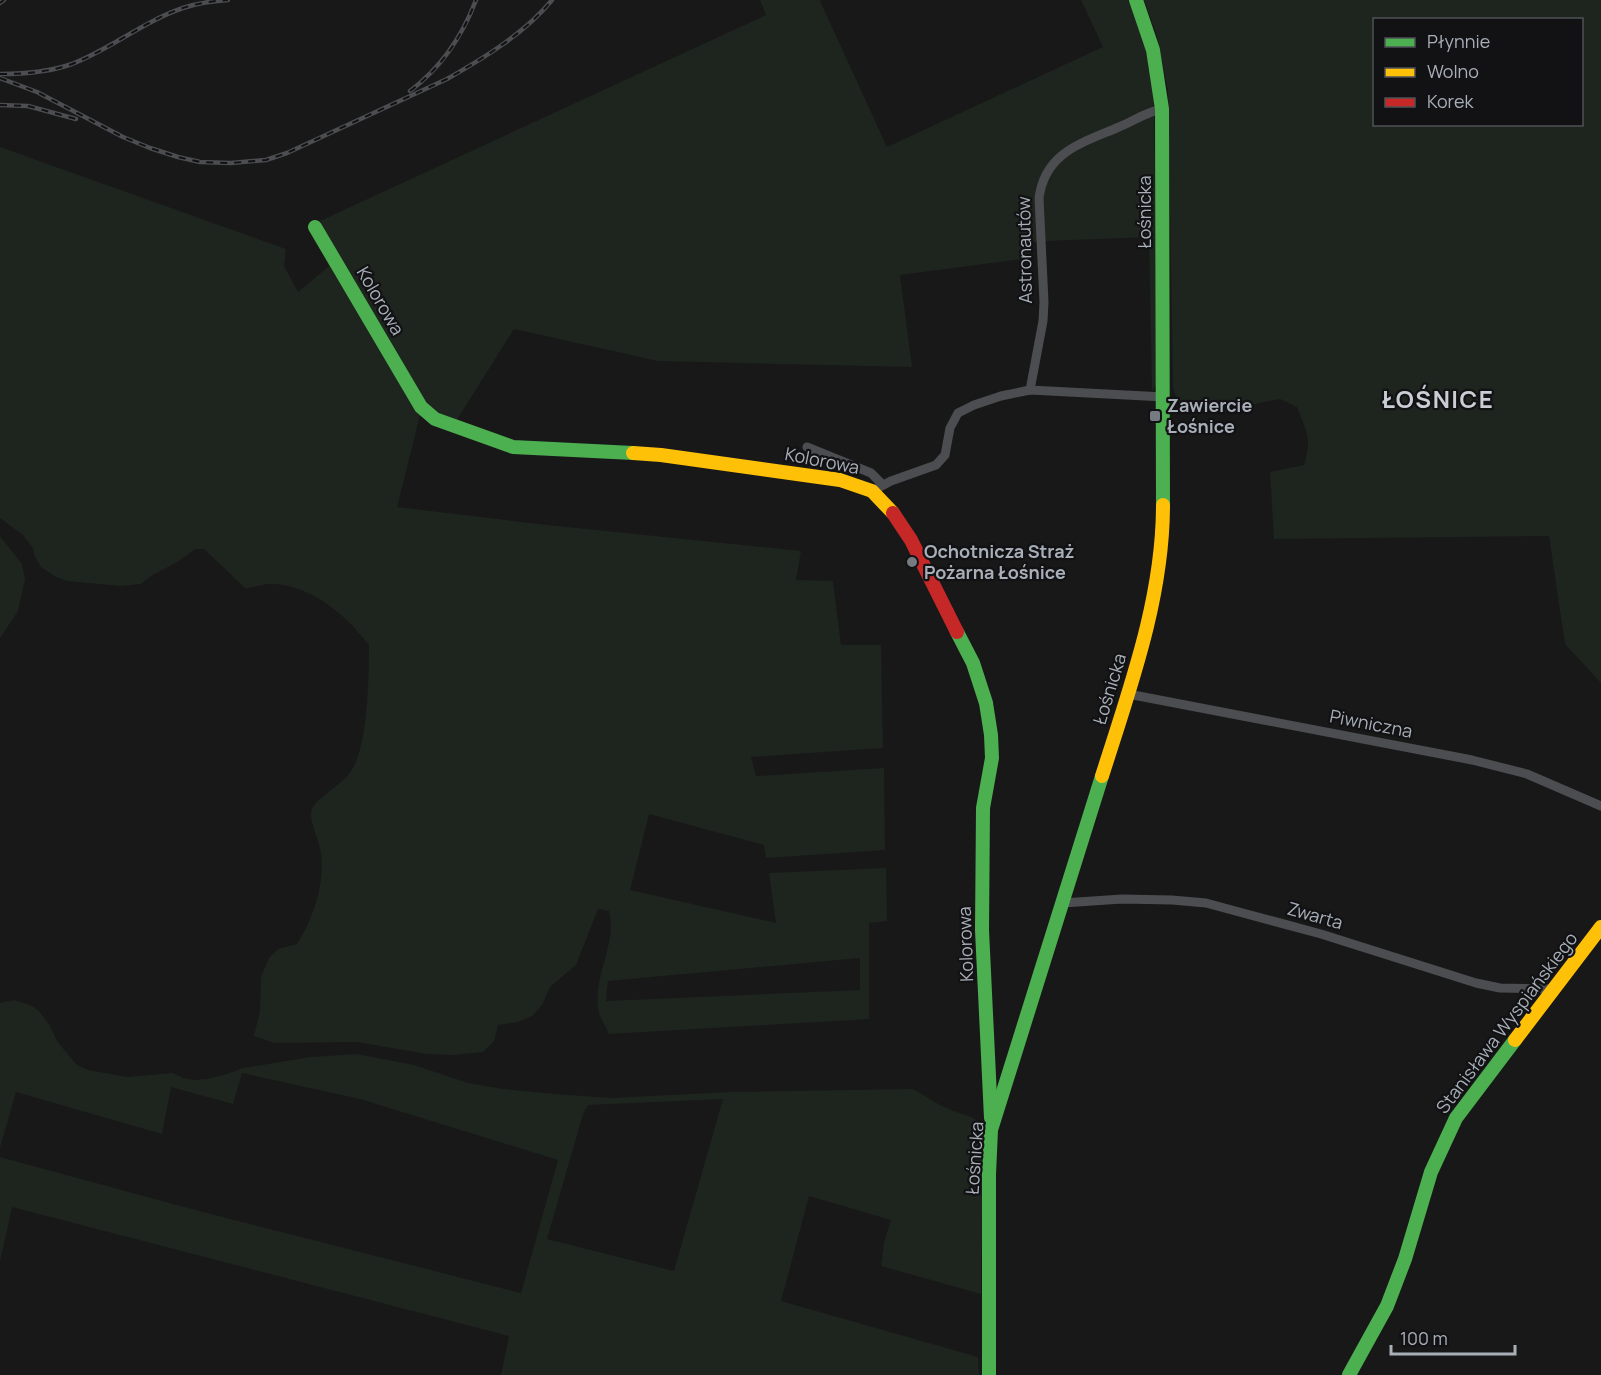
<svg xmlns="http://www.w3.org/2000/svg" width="1601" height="1375" viewBox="0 0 1601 1375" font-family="Manrope,sans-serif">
<rect width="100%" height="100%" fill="#181818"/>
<!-- green -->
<g fill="#1d251e" fill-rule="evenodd">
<polygon points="760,0 822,0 820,1 887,147 1103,47 1081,0 1129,0 1143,31 1150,55 1154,107 1075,143 1044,171 1038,242 1029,242 1029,258 900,275 912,367 658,361 514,329 455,423 436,415 426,405 309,226 766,15"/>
<path d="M1144 0H1601V683L1565 644 1549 536 1274 539 1270 472 1304 465C1312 438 1307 433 1297 407L1280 399 1258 403 1226 412 1180 413 1173 387 1168 91 1157 36ZM1374 20H1582V124H1374Z"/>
<path d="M1154 114 1158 382 1152 391 1149 237 1045 241C1044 226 1040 205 1044 190 1056 146 1117 130 1154 114Z"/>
<path d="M0 147 286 249 284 266 298 292 329 266 383 351 420 415 397 507 538 524 801 551 796 580 833 581 841 645H881L883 748 751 757 756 776 884 768 885 850 766 858 764 845 649 814 630 890 776 923 769 873 886 868 887 921 869 923V1019L609 1034C606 1027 601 1020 599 1013 591 977 618 945 609 911L598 909 576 965 550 987 542 1005 532 1016 518 1022 498 1025 494 1041 483 1052 453 1055 427 1054 357 1042 275 1043 254 1036 260 1011 261 977 269 958 278 949 297 944C313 919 325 884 321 853 319 840 311 826 311 813 312 799 342 786 351 771 368 747 369 676 369 645 345 614 309 583 268 584 260 585 252 588 245 588L204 549H195L179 561 151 576 141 584 122 586 67 581 56 577 41 567 35 557 33 548 23 535 0 518ZM860 958V990L606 1001 608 981Z"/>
<polygon points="0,536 22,564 25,579 18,611 0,638"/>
<path d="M14 1000 30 1005 38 1010 49 1024 57 1041 77 1065 88 1070 127 1077 173 1073 183 1078 193 1080 208 1079 224 1075 243 1068 311 1057 357 1054 414 1065 468 1083 503 1089 555 1094 611 1098 731 1092 913 1089C923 1094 932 1101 942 1106 954 1112 967 1114 978 1121L983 1134 981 1294 881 1266 884 1243 891 1220 809 1196 781 1301 978 1357 979 1375H501L509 1336 12 1207 0 1262V1157L199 1211 521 1293 558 1160 360 1099 242 1073 233 1104 171 1087 162 1134 16 1092 0 1148V1003ZM723 1099 674 1271 547 1239 583 1114 588 1105Z"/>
</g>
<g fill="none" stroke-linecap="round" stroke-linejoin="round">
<!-- street -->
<g stroke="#4b4d51" stroke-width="9">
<path d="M1030 390 1043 321 1044 302 1039 198C1045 152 1082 143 1119 127 1134 121 1146 112 1162 109"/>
<polyline points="807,447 871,473 883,485"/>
<polyline points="872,491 891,481 936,465 945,455 950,428 958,413 974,405 1001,396 1030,390 1164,397"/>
<polyline points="1128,694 1472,760 1527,774 1601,806"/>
<polyline points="1063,903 1122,899 1172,900 1206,903 1321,934 1476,983 1500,988 1555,989"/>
</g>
<!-- fast -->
<g stroke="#4caf50" stroke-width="14">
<polyline points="1136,0 1153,50 1162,109 1163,505"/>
<polyline points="315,227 421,407 435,419 513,447 633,453"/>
<polyline points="957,632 973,663 986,703 991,735 992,758 983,808 982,930 991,1118"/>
<polyline points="989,1375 989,1174 991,1130 1102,776"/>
<polyline points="1349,1375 1387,1306 1405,1259 1431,1172 1456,1118 1515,1040"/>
</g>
<!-- slow -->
<g stroke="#ffc107" stroke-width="14">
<polyline points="633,453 661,455 840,480 872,491 893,513"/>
<path d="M1102 776C1130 688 1163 598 1163 505"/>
<polyline points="1515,1040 1601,927"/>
</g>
<!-- jam -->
<polyline stroke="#c62828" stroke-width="14" points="893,513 911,540 957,632"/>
<!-- rail casing -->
<g stroke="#4b4d50" stroke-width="4.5">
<g id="rail">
<polyline points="0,3 4,0"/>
<path d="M0 74C25 74 49 72 72 64 111 49 144 21 183 8 198 3 213 1 228 0"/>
<path d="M0 78 37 92 123 137 150 148 178 157 200 162 231 163 266 160 287 153 447 79C484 58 525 33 552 0"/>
<path d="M410 91C442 67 462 37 476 0"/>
<polyline points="0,105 28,106 76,119"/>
</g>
</g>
<!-- rail -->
<use href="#rail" stroke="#121214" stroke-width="2" stroke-dasharray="7" stroke-linecap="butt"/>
</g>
<!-- markers -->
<g fill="#767a81" stroke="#121214" stroke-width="2">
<rect x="1149" y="410" width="12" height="12" rx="3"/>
<circle cx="912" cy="562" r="6"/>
</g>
<g text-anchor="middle" stroke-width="4.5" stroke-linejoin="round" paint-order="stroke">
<!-- street labels -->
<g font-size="18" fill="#a8afb9" stroke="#121214">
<text transform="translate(1145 212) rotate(-90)" y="6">Łośnicka</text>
<text transform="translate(1025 250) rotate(-91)" y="6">Astronautów</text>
<text transform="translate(380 301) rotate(60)" y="6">Kolorowa</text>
<text transform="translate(822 461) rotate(11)" y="6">Kolorowa</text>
<text transform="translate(1110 689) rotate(-73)" y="6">Łośnicka</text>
<text transform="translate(1371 724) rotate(11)" y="6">Piwniczna</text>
<text transform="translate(1315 916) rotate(16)" y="6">Zwarta</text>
<text transform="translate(966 944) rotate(-92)" y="6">Kolorowa</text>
<text transform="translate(1507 1023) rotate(-53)" y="6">Stanisława Wyspiańskiego</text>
<text transform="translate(975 1158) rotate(-86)" y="6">Łośnicka</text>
</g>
<!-- poi labels -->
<g font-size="18" font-weight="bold" fill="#a8afb9" stroke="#121214" text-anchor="start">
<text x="1167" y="412">Zawiercie<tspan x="1167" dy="21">Łośnice</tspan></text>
<text x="924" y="558">Ochotnicza Straż<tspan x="924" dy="21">Pożarna Łośnice</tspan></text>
</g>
<!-- district labels -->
<g font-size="24" font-weight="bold" letter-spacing="1.5" fill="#c9ced5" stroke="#121214">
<text x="1438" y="408">ŁOŚNICE</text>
</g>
</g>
<!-- legend -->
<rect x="1373" y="18" width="210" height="108" fill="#121214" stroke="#4e5156" stroke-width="1.5"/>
<rect x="1385" y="38" width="30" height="9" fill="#4caf50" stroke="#4e5156" stroke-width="1.5"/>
<text x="1427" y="48" font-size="18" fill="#a8afb9">Płynnie</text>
<rect x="1385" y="68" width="30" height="9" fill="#ffc107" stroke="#4e5156" stroke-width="1.5"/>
<text x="1427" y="78" font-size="18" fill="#a8afb9">Wolno</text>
<rect x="1385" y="98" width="30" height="9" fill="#c62828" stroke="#4e5156" stroke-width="1.5"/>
<text x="1427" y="108" font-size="18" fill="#a8afb9">Korek</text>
<!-- scale -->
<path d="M1391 1345v9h124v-9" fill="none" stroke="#a8afb9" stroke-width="3"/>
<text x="1400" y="1345" font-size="18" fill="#a8afb9" stroke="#121214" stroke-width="4.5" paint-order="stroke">100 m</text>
</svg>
